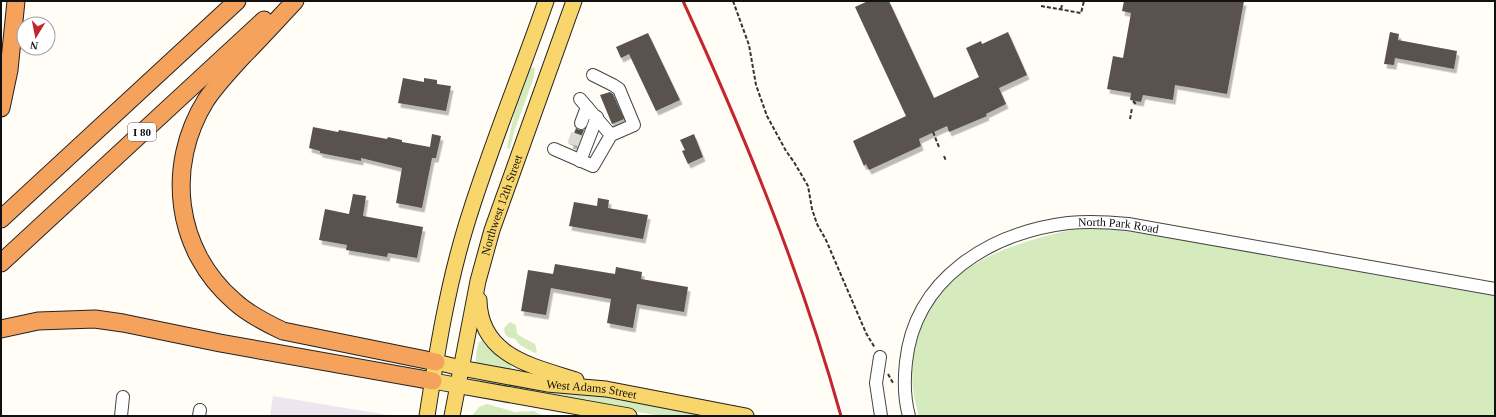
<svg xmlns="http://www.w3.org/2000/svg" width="1496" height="417" viewBox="0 0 1496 417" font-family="'Times New Roman',serif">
<defs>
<filter id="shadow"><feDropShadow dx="2.5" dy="4.5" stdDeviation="0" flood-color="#0004"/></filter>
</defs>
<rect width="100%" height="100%" fill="#fffdf5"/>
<!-- industrial -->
<polygon fill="#eee6ef" points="273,396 394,416 270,416"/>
<!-- green -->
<g fill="#d5ebbd">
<polygon points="531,67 535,68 534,77 514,132 510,149 507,148 515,109"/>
<path d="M1074 229H1112L1141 233 1495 296V416H919C910 387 909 361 920 332 923 325 925 316 929 309 960 258 1019 242 1074 229Z"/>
<polygon points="510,322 516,325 517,333 520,336 535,344 537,352 535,353 520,345 515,339 508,337 505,334 504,328"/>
<path d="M482 341 490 350 512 366 511 369 476 364C475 357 477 349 479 342Z"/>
<polygon points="480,379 548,391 598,394 709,416 661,416 493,387 480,382"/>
<polygon points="487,404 515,412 534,411 539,414 549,416 472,416 479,407"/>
</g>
<!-- building -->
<g fill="#5a524d" filter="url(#shadow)">
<polygon points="868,1 889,1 934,98 979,77 966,48 981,41 982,44 1008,32 1027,75 999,88 1006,104 986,114 987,116 949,132 947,126 919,139 921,146 869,170 866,164 864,166 853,141 906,116 855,7"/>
<polygon points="1124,1 1244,1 1227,94 1175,85 1173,100 1143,95 1141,102 1130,100 1131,93 1107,89 1113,56 1123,58 1131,13 1122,11"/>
<polygon points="1390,32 1399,34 1398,40 1457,51 1454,69 1395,58 1394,65 1384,64"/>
<polygon points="648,33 680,100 656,111 629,54 621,58 616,47"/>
<polygon points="403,78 424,82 424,78 437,80 437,84 451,86 446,111 398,103"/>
<polygon points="610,92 613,94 624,119 612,124 600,95"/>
<polygon points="313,127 338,132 339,130 387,139 388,137 402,140 402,142 430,147 432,134 441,136 436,158 432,158 422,208 396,203 402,168 361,158 361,161 320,153 320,151 309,148"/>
<polygon points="576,128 579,130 584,130 577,147 570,144"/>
<polygon points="694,134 703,157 688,164 682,151 685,150 680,140"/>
<polygon points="353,194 366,196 363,216 423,227 417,258 388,253 387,257 346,250 347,245 319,240 325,209 349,214"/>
<polygon points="598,198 609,200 608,208 648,215 643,239 569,226 574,202 597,206"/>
<polygon points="555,264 615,274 616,267 642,272 641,279 688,287 684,312 637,304 633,328 607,323 611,299 551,288 546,315 521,311 528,270 553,274"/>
</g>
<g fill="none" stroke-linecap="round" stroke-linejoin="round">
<!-- minor-tunnel -->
<polyline stroke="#dbdad3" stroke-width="12" stroke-dasharray="12 6" stroke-linecap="butt" points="573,145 581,123"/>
<!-- minor casing -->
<g stroke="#444" stroke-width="14">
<g id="minor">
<polyline points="593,75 613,85 619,89 634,125 611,135"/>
<polyline points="581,123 587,107"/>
<polyline points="554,149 593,166 611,135 580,99"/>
<polyline points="580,161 597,117"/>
<polyline points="880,357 876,383 881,416"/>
<polyline points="121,416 123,397"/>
<polyline points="199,416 200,410"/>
<path id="s1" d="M909 416C904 398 904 380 906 362 915 278 990 233 1068 223 1088 221 1108 222 1128 224L1495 289"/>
</g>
</g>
<!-- major casing -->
<g stroke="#222" stroke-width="17">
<g id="major">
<path d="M479 300C480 356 532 366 576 380"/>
<path id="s2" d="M436 362 461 368 547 384 606 389 746 416"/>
<polyline points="433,381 629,416"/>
<path d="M427 416C437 352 447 288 466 226 489 150 520 76 546 1"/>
<path id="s3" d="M452 416 478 281 492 230 574 1"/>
</g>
</g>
<!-- highway casing -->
<g stroke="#222" stroke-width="19">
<g id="highway">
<path d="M295 1C278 19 261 38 243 56 230 70 217 84 206 100 165 166 175 250 234 301 248 314 266 323 283 331L436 362"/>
<polyline points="1,108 9,70 16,1"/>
<polyline points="1,219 237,1"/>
<polyline points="1,263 264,20"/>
<polyline points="1,329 38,321 95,319 123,323 220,343 433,381"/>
</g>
</g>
<!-- path -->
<g stroke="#333" stroke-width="2" stroke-dasharray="4 2" stroke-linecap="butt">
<polyline points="733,1 749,45 756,85 767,116 786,151 794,162 808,186 812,209 817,224 826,240 866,333 875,348"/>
<polyline points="1041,6 1081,13 1084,1"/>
<polyline points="1061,9 1062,5"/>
<polyline points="1133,101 1136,104"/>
<polyline points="1130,119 1132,108"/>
<polyline points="933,132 939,147"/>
<polyline points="944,156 946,161"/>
<polyline points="888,374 893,383"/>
</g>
<!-- minor -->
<use href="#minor" stroke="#fff" stroke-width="12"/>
<!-- major -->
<use href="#major" stroke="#f9d66b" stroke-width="15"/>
<!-- highway -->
<use href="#highway" stroke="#f5a25d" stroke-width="17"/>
<!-- rail -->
<path stroke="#c4262e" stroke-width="3" d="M683 1C745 136 801 273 841 416"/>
</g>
<g text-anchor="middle" stroke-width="4" stroke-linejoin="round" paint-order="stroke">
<!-- shield labels -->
<rect fill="#fff" stroke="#585858" stroke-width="1" x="128" y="123" width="28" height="18" rx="3"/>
<g font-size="11" font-weight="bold" fill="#111">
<text x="142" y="136">I 80</text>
</g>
<!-- street labels -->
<g font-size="12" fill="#111" stroke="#fff">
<text dy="4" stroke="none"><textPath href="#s3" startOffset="217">Northwest 12th Street</textPath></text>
<text dy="4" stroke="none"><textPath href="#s1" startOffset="336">North Park Road</textPath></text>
<text dy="4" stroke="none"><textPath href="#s2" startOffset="158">West Adams Street</textPath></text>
</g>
</g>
<!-- border -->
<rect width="1496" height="417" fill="none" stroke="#111111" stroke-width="4"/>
<!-- north arrow -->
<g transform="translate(36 36) rotate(190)"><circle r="19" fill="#ffffff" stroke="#a0a0a0"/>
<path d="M0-3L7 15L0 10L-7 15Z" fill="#c4262e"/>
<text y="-6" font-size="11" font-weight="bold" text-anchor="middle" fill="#111111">N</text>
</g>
</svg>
